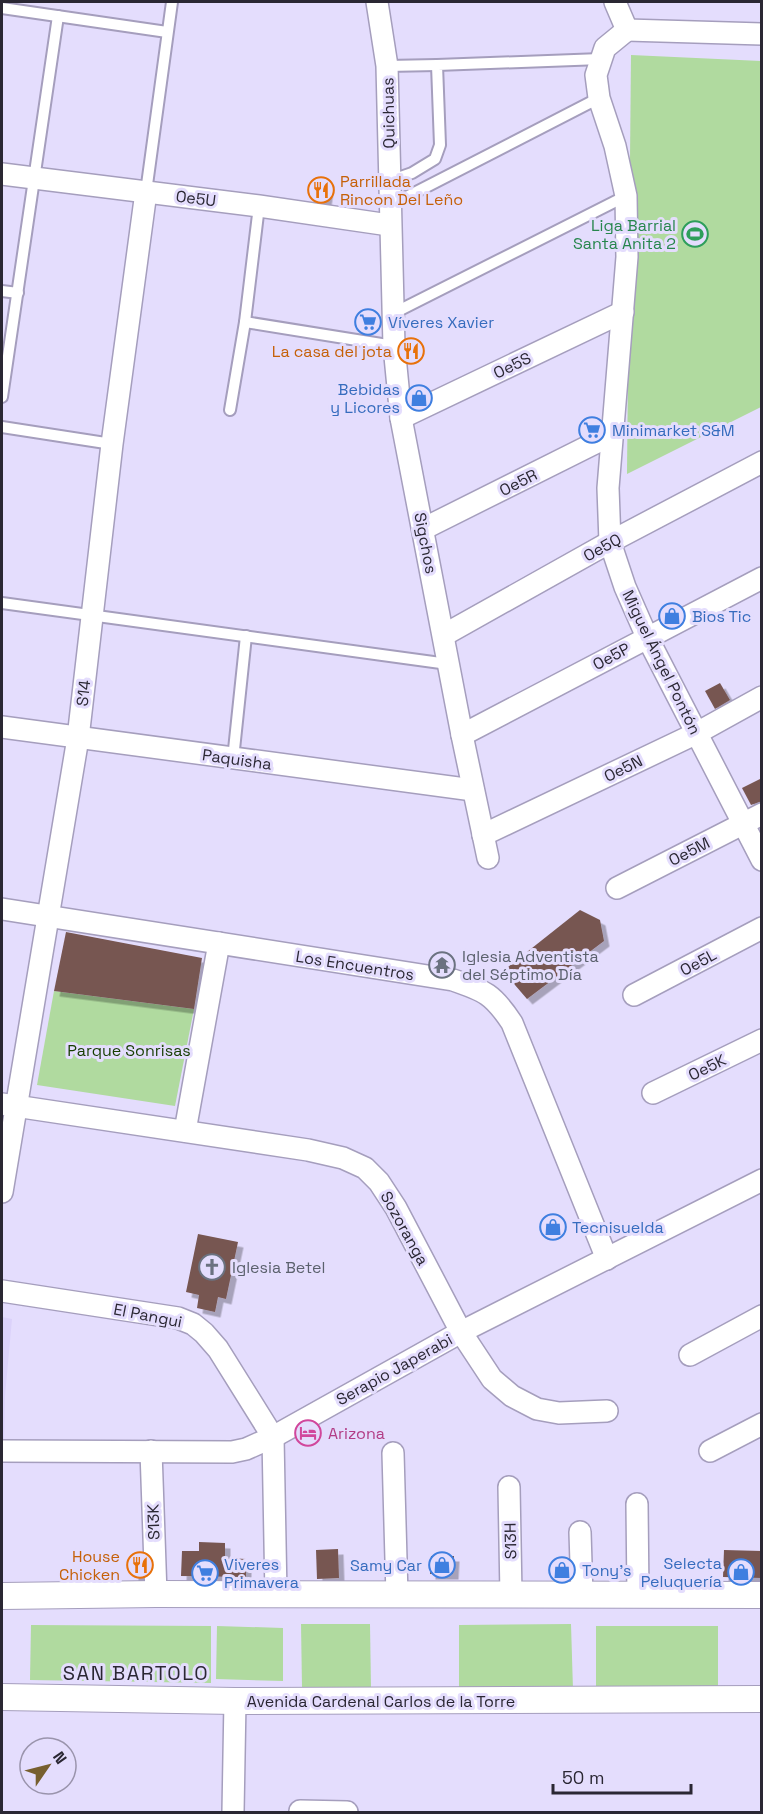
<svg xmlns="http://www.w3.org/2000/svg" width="763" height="1814" viewBox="0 0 763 1814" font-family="'Space Grotesk',sans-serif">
<defs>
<filter id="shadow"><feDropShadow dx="5.5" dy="5.5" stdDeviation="0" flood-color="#0004"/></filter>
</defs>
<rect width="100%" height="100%" fill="#e4ddfd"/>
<!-- built -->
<polygon fill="#dbd2fa" points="2,1317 12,1319 5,1396 4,1446 2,1446"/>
<!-- green -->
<g fill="#b0da9f">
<polygon points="631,55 761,61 761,407 627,474"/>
<polygon points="54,991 194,1009 175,1106 37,1085"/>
<polygon points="301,1624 370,1624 371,1689 302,1688"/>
<polygon points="571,1624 573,1690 459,1690 459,1625"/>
<polygon points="31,1625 211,1626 211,1683 30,1680"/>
<polygon points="217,1626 283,1628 283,1681 216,1679"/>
<rect x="596" y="1626" width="122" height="64"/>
</g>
<!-- building -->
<g fill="#775651" filter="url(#shadow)">
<polygon points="316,177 329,181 326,201 312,199"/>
<polygon points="720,683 730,700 715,709 705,691"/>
<polygon points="762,778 762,801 751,805 742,788"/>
<polygon points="580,910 600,920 604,941 527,999 503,971"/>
<polygon points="66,932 202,958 194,1009 54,991"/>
<polygon points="198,1234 238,1242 226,1299 218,1297 215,1312 197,1308 199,1295 186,1292"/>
<polygon points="199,1542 225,1543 225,1558 246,1559 246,1577 181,1576 182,1551 199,1551"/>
<polygon points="338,1549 339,1578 317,1579 316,1550"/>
<polygon points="724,1550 762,1551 762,1578 723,1577"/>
<polygon points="133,1555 142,1555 143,1576 133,1576"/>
<polygon points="431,1556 454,1556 453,1574 430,1574"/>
</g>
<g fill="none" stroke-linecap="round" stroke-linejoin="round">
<!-- service casing -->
<g stroke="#a59ebd" stroke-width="14">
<g id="service">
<polyline points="2,8 167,32"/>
<polyline points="387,66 437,65"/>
<polyline points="389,181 412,173 435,159 440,145 437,65 601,59"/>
<polyline points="146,192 172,2"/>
<polyline points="389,206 599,98"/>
<polyline points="2,291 18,293"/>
<polyline points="392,314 626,196"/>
<polyline points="245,322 394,346"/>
<polyline points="2,397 58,16"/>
<polyline points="230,410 245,322 259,206"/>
<polyline points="2,427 112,444"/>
<polyline points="2,603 448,664"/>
<polyline points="233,759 246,636"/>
</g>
</g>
<!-- minor casing -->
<g stroke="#a59ebd" stroke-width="24">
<g id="minor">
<polyline points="377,2 387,66 394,346 401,418 462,735 488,858"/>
<polyline points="615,2 627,30"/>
<polyline points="627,30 605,48 596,75 599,98 615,146 626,196 627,257 608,488 610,542 625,587 647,637 762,860"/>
<polyline points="627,30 762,34"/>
<polyline points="2,174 259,206 389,225"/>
<polyline points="401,418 623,312"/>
<polyline points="423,529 613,434"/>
<polyline points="444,635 610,542 762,462"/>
<polyline points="2,727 473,790"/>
<polyline points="462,735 762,578"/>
<polyline points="483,835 697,733 762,697"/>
<polyline points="617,888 762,814"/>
<path d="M2 909 453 980C485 991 493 994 512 1023L607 1259"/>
<polyline points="634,995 762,928"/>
<polyline points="653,1093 762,1040"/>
<polyline points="2,1104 308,1150 343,1158 365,1168 379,1182 396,1208 461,1332 492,1379 512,1396 537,1409 559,1413 607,1411"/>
<polyline points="185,1131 219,943"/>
<polyline points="2,1192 78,738 112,444 146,192"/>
<polyline points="2,1291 178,1318 193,1324 204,1333 218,1349 273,1437 276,1595"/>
<polyline points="690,1355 762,1316"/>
<polyline points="2,1451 232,1452 246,1449 273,1437 461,1332 762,1180"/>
<polyline points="151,1451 156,1594"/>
<polyline points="710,1451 762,1424"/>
<polyline points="393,1453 397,1595"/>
<polyline points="509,1487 511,1595"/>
<polyline points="637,1504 638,1595"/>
<polyline points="580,1532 582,1595"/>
<polyline points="300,1811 347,1812"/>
<polyline points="233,1812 235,1701"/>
</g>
</g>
<!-- tertiary casing -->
<g stroke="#a59ebd" stroke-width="28">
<g id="tertiary">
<polyline points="2,1596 156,1594 762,1595"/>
<polyline points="2,1697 235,1701 762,1699"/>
</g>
</g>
<!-- service -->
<use href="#service" stroke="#fff" stroke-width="10"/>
<!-- minor -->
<use href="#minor" stroke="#fff" stroke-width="21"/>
<!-- tertiary -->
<use href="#tertiary" stroke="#fff" stroke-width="26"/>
</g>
<!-- icons -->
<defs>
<g id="restaurant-ring" transform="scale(1.35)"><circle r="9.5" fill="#e4ddfd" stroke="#e8710a" stroke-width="1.5"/><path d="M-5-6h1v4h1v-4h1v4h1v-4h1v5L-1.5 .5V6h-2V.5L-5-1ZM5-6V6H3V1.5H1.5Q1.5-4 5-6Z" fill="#e8710a"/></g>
<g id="stadium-ring" transform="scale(1.35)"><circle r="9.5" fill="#e4ddfd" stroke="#2e9e5b" stroke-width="1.5"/><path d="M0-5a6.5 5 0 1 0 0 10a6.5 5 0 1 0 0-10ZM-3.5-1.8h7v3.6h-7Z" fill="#2e9e5b"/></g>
<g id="supermarket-ring" transform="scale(1.35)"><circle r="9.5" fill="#e4ddfd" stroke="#3f7fe0" stroke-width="1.5"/><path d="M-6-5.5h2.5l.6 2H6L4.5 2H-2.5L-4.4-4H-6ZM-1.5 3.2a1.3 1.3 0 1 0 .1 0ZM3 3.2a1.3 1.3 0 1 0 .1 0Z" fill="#3f7fe0"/></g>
<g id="shop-ring" transform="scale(1.35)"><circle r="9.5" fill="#e4ddfd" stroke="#3f7fe0" stroke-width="1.5"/><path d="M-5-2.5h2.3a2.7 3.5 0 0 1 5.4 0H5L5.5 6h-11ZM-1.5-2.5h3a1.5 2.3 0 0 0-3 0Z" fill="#3f7fe0"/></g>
<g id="temple-ring" transform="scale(1.35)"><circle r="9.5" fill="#e4ddfd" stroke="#6b7280" stroke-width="1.5"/><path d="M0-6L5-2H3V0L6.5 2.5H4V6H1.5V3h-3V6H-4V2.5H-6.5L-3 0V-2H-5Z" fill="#6b7280"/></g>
<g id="church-ring" transform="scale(1.35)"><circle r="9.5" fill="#e4ddfd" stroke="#6b7280" stroke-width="1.5"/><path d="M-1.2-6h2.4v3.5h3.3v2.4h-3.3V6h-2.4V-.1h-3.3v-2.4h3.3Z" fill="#6b7280"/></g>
<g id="hotel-ring" transform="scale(1.35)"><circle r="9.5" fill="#e4ddfd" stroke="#d1479c" stroke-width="1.5"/><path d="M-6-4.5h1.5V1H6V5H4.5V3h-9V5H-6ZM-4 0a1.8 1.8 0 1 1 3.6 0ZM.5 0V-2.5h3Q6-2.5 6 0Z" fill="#d1479c"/></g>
</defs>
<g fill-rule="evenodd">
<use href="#restaurant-ring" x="321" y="190"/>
<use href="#stadium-ring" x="695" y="234"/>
<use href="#supermarket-ring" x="368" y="322"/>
<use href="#restaurant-ring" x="411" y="351"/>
<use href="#shop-ring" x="419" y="398"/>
<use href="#supermarket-ring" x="592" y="430"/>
<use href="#shop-ring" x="672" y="616"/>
<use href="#temple-ring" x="442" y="965"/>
<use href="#shop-ring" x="553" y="1227"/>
<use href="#church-ring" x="212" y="1267"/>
<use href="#hotel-ring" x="308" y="1433"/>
<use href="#restaurant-ring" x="140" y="1565"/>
<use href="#shop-ring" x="442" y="1565"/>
<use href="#shop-ring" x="562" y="1570"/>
<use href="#shop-ring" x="741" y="1572"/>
<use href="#supermarket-ring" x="205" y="1573"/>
</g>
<g text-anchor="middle" stroke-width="6" stroke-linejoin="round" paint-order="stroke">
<!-- street labels -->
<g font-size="16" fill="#2a2733" stroke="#e4ddfd">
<text transform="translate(388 113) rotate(-91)" y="6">Quichuas</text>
<text transform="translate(196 198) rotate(7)" y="6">Oe5U</text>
<text transform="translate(512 365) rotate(-26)" y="6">Oe5S</text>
<text transform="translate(518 482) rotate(-27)" y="6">Oe5R</text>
<text transform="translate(426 543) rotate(79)" y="6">Sigchos</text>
<text transform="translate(602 547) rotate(-29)" y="6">Oe5Q</text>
<text transform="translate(611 656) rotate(-28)" y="6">Oe5P</text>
<text transform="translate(662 662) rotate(64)" y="6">Miguel Ángel Pontón</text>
<text transform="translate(83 693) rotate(-84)" y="6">S14</text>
<text transform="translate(237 759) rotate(8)" y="6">Paquisha</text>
<text transform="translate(623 768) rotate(-26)" y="6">Oe5N</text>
<text transform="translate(689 851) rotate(-27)" y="6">Oe5M</text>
<text transform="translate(698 962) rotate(-28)" y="6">Oe5L</text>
<text transform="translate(355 965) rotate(9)" y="6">Los Encuentros</text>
<text transform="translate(707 1067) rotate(-26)" y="6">Oe5K</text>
<text transform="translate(405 1228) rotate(61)" y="6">Sozoranga</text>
<text transform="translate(148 1315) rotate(11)" y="6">El Pangui</text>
<text transform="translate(394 1369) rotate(-29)" y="6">Serapio Japerabi</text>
<text transform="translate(153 1522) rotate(-92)" y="6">S13K</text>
<text transform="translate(510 1541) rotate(-91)" y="6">S13H</text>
<text x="381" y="1707">Avenida Cardenal Carlos de la Torre</text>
</g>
<!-- food labels -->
<g font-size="16" fill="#c56008" stroke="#e4ddfd" text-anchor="end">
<text x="340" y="187" text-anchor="start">Parrillada<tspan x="340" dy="18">Rincon Del Leño</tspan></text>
<text x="392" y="357">La casa del jota</text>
<text x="120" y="1562">House<tspan x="120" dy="18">Chicken</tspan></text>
</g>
<!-- leisure labels -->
<g font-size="16" fill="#27864d" stroke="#e4ddfd" text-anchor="end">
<text x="676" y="231">Liga Barrial<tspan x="676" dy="18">Santa Anita 2</tspan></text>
</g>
<!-- shop labels -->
<g font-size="16" fill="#366cbe" stroke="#e4ddfd" text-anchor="start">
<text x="388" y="328">Víveres Xavier</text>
<text x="400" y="395" text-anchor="end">Bebidas<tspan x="400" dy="18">y Licores</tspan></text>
<text x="612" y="436">Minimarket S&amp;M</text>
<text x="692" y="622">Bios Tic</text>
<text x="572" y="1233">Tecnisuelda</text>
<text x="722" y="1569" text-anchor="end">Selecta<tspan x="722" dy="18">Peluquería</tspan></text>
<text x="224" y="1570">Viveres<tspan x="224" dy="18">Primavera</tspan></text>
<text x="422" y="1571" text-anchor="end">Samy Car</text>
<text x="582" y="1576">Tony's</text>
</g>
<!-- worship labels -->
<g font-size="16" fill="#5b616d" stroke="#e4ddfd" text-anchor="start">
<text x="462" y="962">Iglesia Adventista<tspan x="462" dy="18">del Séptimo Día</tspan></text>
<text x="232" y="1273">Iglesia Betel</text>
</g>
<!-- park labels -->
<g font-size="16" fill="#163d00" stroke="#e4ddfd">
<text x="129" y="1056">Parque Sonrisas</text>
</g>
<!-- hotel labels -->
<g font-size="16" fill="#b23c85" stroke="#e4ddfd" text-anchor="start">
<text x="328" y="1439">Arizona</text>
</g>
<!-- quarter labels -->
<g font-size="20" letter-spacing="1.5" fill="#2a2733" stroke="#e4ddfd">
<text x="136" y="1680">SAN BARTOLO</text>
</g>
</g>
<!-- border -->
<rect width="763" height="1814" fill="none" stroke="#2a2733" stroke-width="6"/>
<!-- north arrow -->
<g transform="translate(48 1766) rotate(55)"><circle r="28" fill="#e4ddfd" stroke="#9a94ac" stroke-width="1.5"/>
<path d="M0-4.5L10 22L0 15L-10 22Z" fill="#775f2f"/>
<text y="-9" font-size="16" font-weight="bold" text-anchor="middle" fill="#2a2733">N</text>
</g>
<!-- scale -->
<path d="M553 1784v9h138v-9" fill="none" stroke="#2a2733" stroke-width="3"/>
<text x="562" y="1784" font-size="18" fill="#2a2733" stroke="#e4ddfd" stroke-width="4.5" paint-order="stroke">50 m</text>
</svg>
